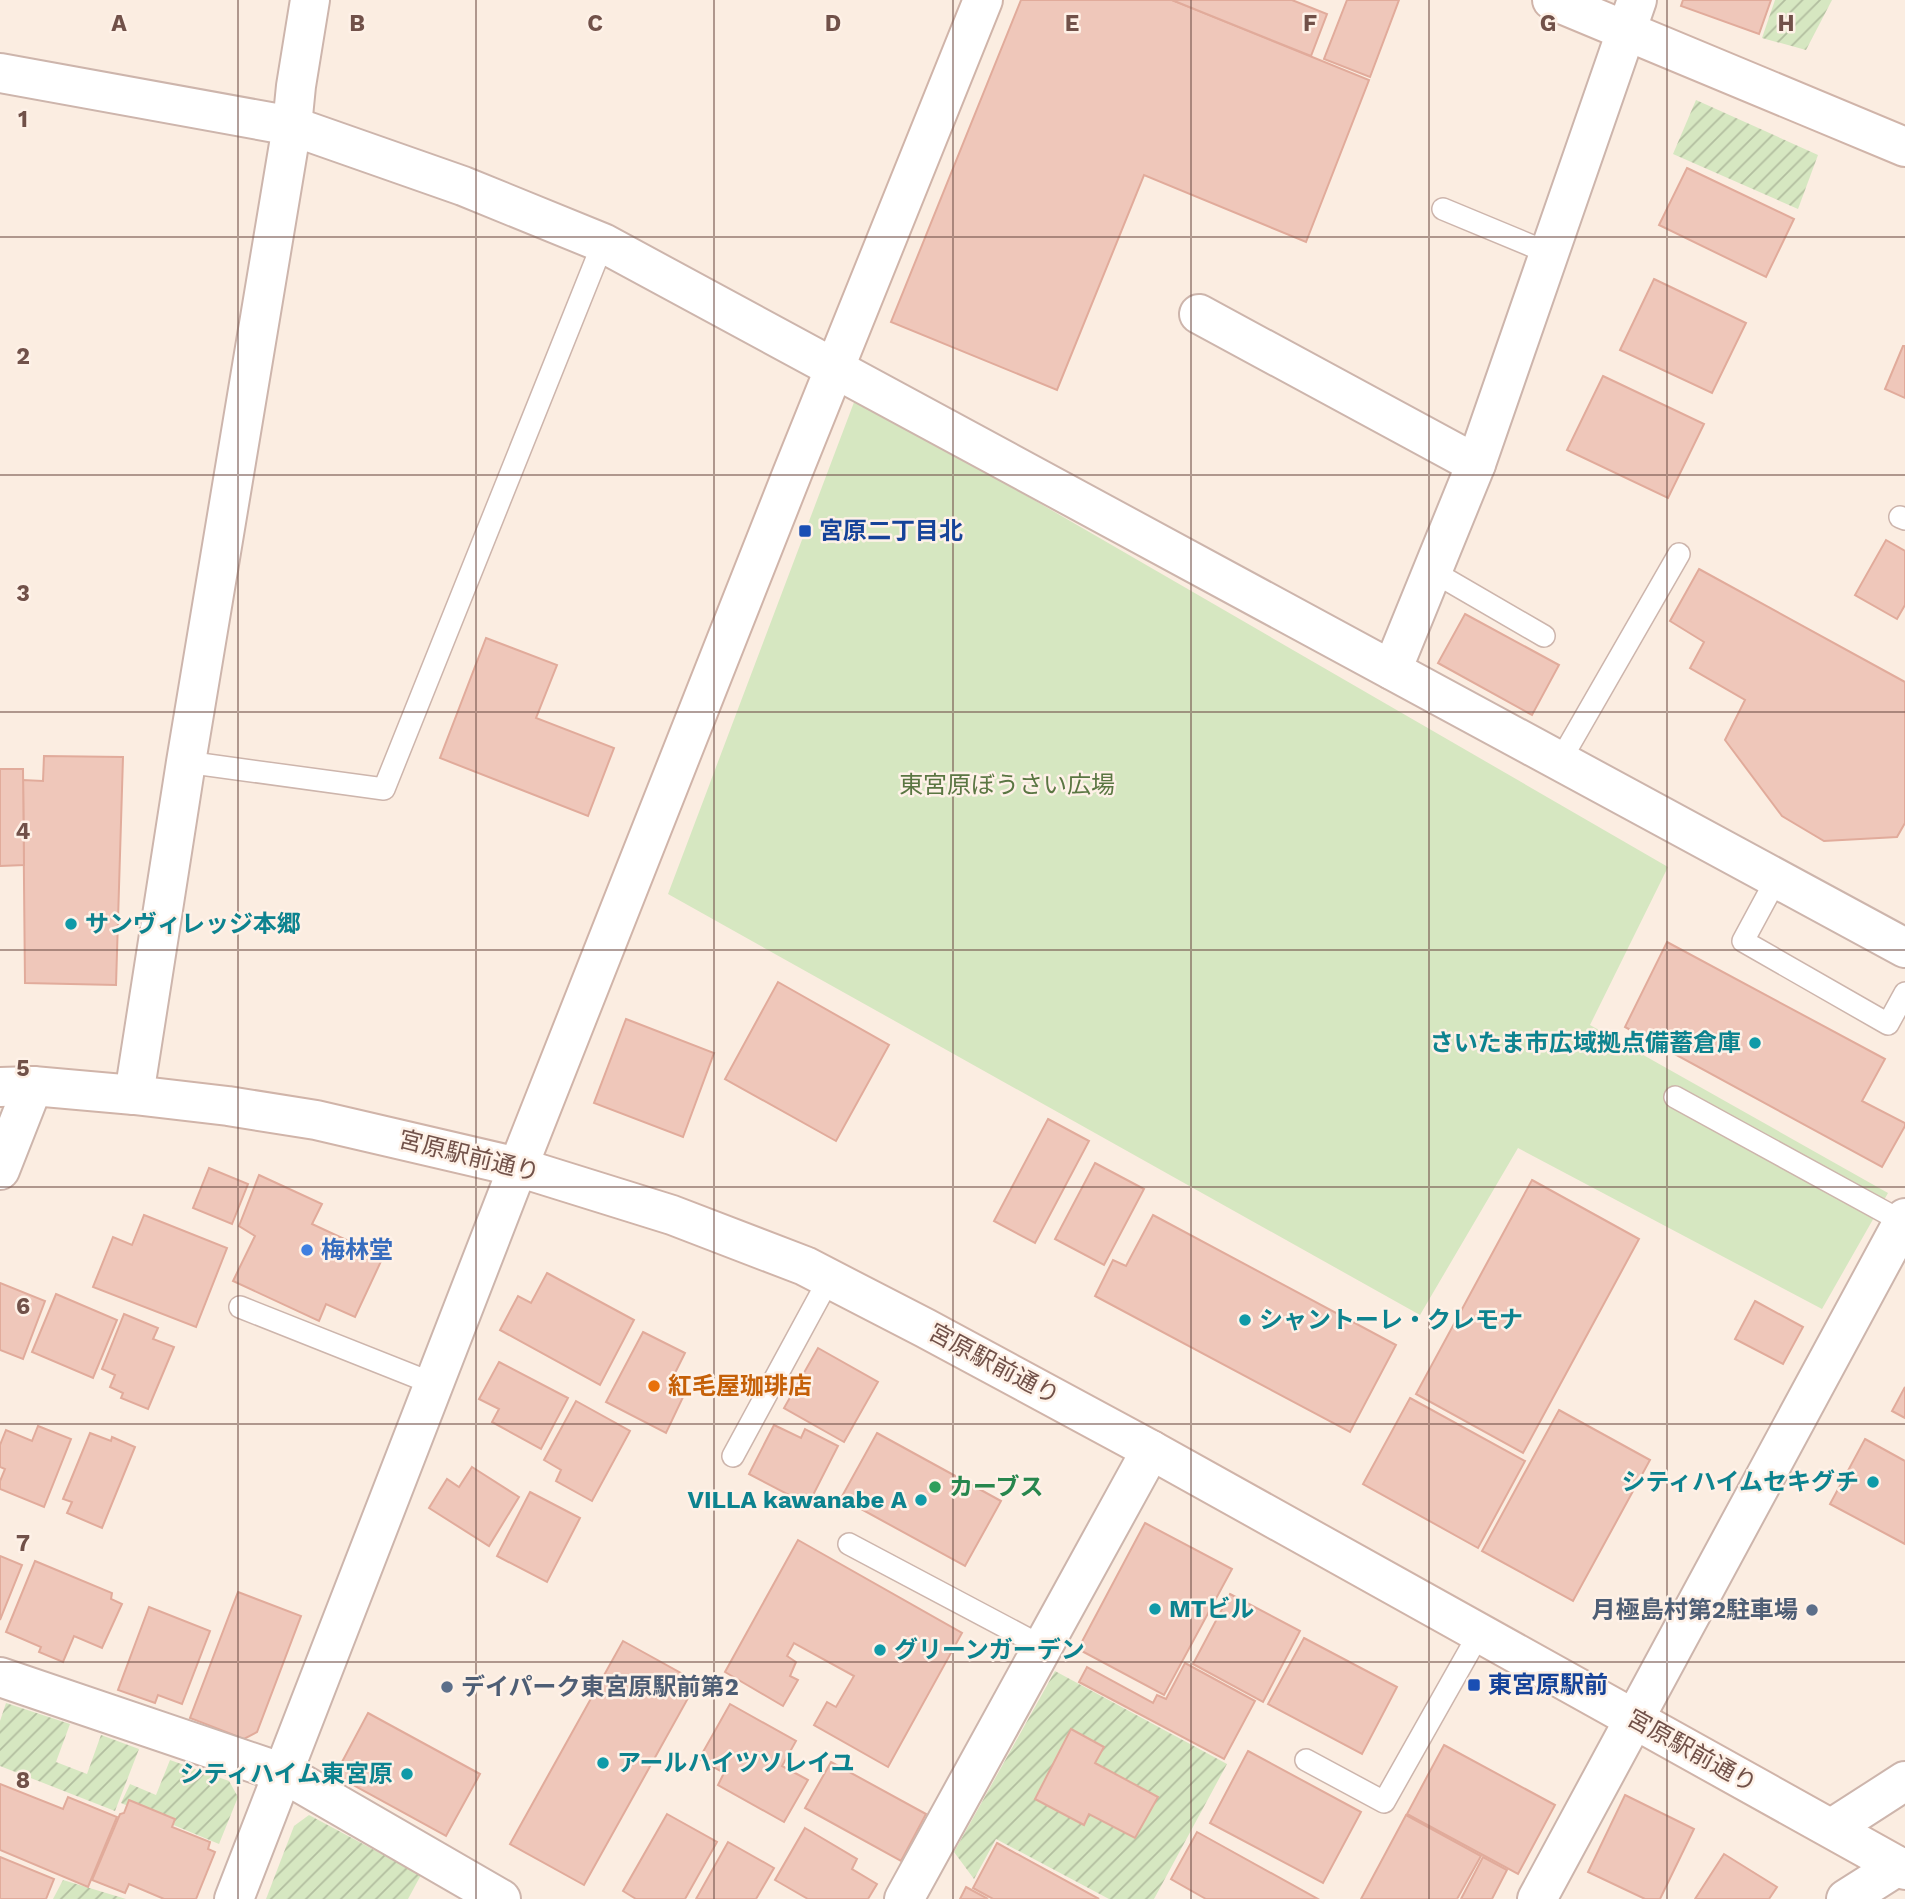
<svg xmlns="http://www.w3.org/2000/svg" width="1905" height="1899" viewBox="0 0 1905 1899" font-family="'Work Sans','Noto Sans JP',sans-serif">
<defs>
<pattern id="garden-furrows" width="10" height="10" patternUnits="userSpaceOnUse" patternTransform="scale(1.75)"><rect width="10" height="10" fill="#d6e7c1"/><path d="M-1 1l2-2M0 10L10 0M9 11l2-2" fill="none" stroke="#b2be9f"/></pattern>
</defs>
<rect width="100%" height="100%" fill="#fbede1"/>
<!-- park -->
<polygon fill="#d6e7c1" points="856,397 1668,867 1590,1025 1888,1193 1822,1309 1518,1148 1420,1315 668,894"/>
<!-- garden -->
<g fill="url(#garden-furrows)">
<polygon points="1775,0 1832,0 1806,50 1762,38"/>
<polygon points="1696,100 1818,155 1798,209 1673,154"/>
<polygon points="1055,1671 1227,1764 1154,1899 1109,1899 996,1839 974,1879 954,1852"/>
<polygon points="6,1703 70,1724 56,1762 87,1774 101,1735 139,1749 115,1811 0,1766 0,1721"/>
<polygon points="170,1760 229,1781 238,1797 219,1844 121,1803 130,1784 156,1795"/>
<polygon points="309,1815 421,1875 408,1899 266,1899 294,1826"/>
<polygon points="63,1880 126,1899 53,1899"/>
</g>
<!-- building -->
<g fill="#efc7ba" stroke="#e1ab9b" stroke-width="2">
<polygon points="1021,0 1172,0 1369,80 1306,242 1144,175 1057,390 891,322"/>
<polygon points="1172,0 1292,0 1327,14 1311,56"/>
<polygon points="1347,0 1399,0 1370,77 1324,59"/>
<polygon points="1683,0 1771,0 1759,34 1681,6"/>
<polygon points="1687,168 1794,219 1766,277 1659,225"/>
<polygon points="1654,279 1746,323 1712,393 1620,350"/>
<polygon points="1903,346 1905,346 1905,398 1885,389"/>
<polygon points="1603,376 1704,424 1668,498 1567,450"/>
<polygon points="1886,540 1905,551 1905,605 1897,619 1855,595"/>
<polygon points="1699,569 1905,682 1905,823 1897,837 1824,841 1782,816 1725,740 1745,700 1690,668 1704,642 1670,621"/>
<polygon points="1465,614 1559,665 1532,715 1438,663"/>
<polygon points="486,638 557,665 536,718 614,748 588,816 440,758"/>
<polygon points="44,756 123,757 116,985 25,983 23,780 43,781"/>
<polygon points="0,769 23,769 24,865 0,866"/>
<polygon points="1667,942 1885,1059 1862,1101 1905,1123 1905,1126 1882,1167 1625,1027"/>
<polygon points="778,982 889,1045 836,1141 725,1079"/>
<polygon points="626,1019 714,1053 683,1137 594,1103"/>
<polygon points="1048,1119 1089,1141 1035,1243 994,1221"/>
<polygon points="1095,1163 1144,1189 1104,1265 1055,1239"/>
<polygon points="209,1168 248,1184 232,1224 193,1208"/>
<polygon points="259,1175 322,1204 312,1224 383,1257 355,1317 326,1304 319,1321 233,1281 255,1236 239,1226"/>
<polygon points="1532,1180 1639,1239 1523,1453 1416,1394"/>
<polygon points="144,1215 227,1248 196,1327 93,1287 113,1237 132,1245"/>
<polygon points="1153,1215 1396,1345 1350,1432 1095,1296 1113,1260 1126,1266"/>
<polygon points="547,1273 634,1320 600,1385 500,1330 518,1296 531,1303"/>
<polygon points="0,1283 45,1301 23,1359 0,1350"/>
<polygon points="56,1294 117,1320 93,1378 32,1352"/>
<polygon points="1755,1301 1803,1327 1783,1364 1735,1339"/>
<polygon points="124,1314 158,1328 153,1339 174,1347 148,1409 121,1398 123,1393 110,1387 115,1375 102,1369"/>
<polygon points="643,1332 685,1353 668,1387 684,1395 666,1433 606,1402"/>
<polygon points="818,1348 878,1382 844,1442 784,1408"/>
<polygon points="499,1362 568,1398 541,1449 492,1422 499,1409 479,1399"/>
<polygon points="1905,1387 1905,1418 1892,1411"/>
<polygon points="1410,1398 1525,1461 1478,1548 1363,1484"/>
<polygon points="576,1401 630,1431 592,1501 556,1481 561,1470 544,1460"/>
<polygon points="1559,1410 1650,1460 1573,1601 1482,1551"/>
<polygon points="774,1425 801,1438 805,1429 838,1446 808,1505 749,1474"/>
<polygon points="38,1426 71,1439 44,1507 0,1489 0,1481 5,1469 0,1467 0,1445 6,1430 32,1441"/>
<polygon points="90,1433 111,1441 112,1437 135,1447 102,1528 67,1513 72,1502 63,1499"/>
<polygon points="877,1433 1001,1501 965,1566 841,1498"/>
<polygon points="1865,1439 1905,1461 1905,1544 1830,1504"/>
<polygon points="472,1467 519,1497 489,1546 429,1508 447,1479 459,1487"/>
<polygon points="530,1492 580,1518 547,1582 497,1556"/>
<polygon points="1145,1523 1232,1569 1164,1695 1078,1649"/>
<polygon points="798,1540 962,1633 888,1767 814,1725 827,1702 836,1707 854,1676 794,1643 787,1656 796,1662 790,1676 798,1680 783,1706 725,1672"/>
<polygon points="0,1556 22,1565 0,1620"/>
<polygon points="35,1561 112,1593 111,1599 122,1604 102,1648 74,1636 63,1662 39,1652 41,1647 6,1632"/>
<polygon points="238,1592 301,1616 257,1732 244,1739 190,1718"/>
<polygon points="1230,1594 1300,1631 1263,1702 1193,1664"/>
<polygon points="149,1607 210,1631 182,1704 158,1695 155,1703 118,1690"/>
<polygon points="1304,1638 1397,1687 1362,1754 1268,1704"/>
<polygon points="623,1641 697,1682 584,1885 510,1844"/>
<polygon points="1185,1663 1255,1701 1224,1759 1079,1682 1087,1667 1153,1703 1157,1695 1166,1699"/>
<polygon points="730,1704 796,1741 782,1766 808,1780 784,1822 718,1785 724,1773 699,1759"/>
<polygon points="368,1713 480,1774 446,1836 335,1775"/>
<polygon points="1071,1729 1104,1747 1095,1763 1158,1797 1135,1838 1089,1814 1084,1825 1035,1799"/>
<polygon points="1444,1745 1555,1805 1518,1874 1407,1814"/>
<polygon points="1248,1751 1361,1812 1323,1883 1210,1823"/>
<polygon points="831,1762 926,1814 901,1861 805,1808"/>
<polygon points="0,1784 63,1809 68,1797 117,1817 88,1887 0,1850"/>
<polygon points="1625,1795 1694,1829 1660,1899 1645,1899 1588,1872"/>
<polygon points="129,1800 175,1819 172,1827 210,1842 208,1849 215,1852 196,1899 164,1899 129,1884 125,1893 92,1880 120,1814 124,1813"/>
<polygon points="667,1814 717,1842 685,1899 636,1899 623,1891"/>
<polygon points="1406,1815 1481,1856 1457,1899 1361,1899"/>
<polygon points="805,1828 857,1859 852,1869 877,1884 868,1899 808,1899 775,1880"/>
<polygon points="1197,1832 1318,1899 1206,1899 1171,1879"/>
<polygon points="728,1842 774,1868 756,1899 696,1899"/>
<polygon points="997,1843 1099,1899 993,1899 973,1888"/>
<polygon points="1724,1854 1777,1887 1769,1899 1695,1899"/>
<polygon points="0,1857 54,1879 46,1899 0,1899"/>
<polygon points="1483,1857 1507,1870 1492,1899 1461,1899"/>
<polygon points="966,1887 988,1899 960,1899"/>
</g>
<g fill="none" stroke-linecap="round" stroke-linejoin="round">
<!-- lane casing -->
<g stroke="#cdb5ac" stroke-width="24">
<g id="lane">
<polyline points="1443,209 1549,253"/>
<polyline points="1900,517 1905,519"/>
<polyline points="1432,571 1544,636"/>
<polyline points="1560,761 1679,554"/>
<polyline points="186,762 384,789 603,243"/>
<polyline points="1777,878 1743,941 1888,1024 1905,993"/>
<polyline points="1675,1097 1903,1222"/>
<polyline points="240,1307 434,1384"/>
<polyline points="733,1456 829,1279"/>
<polyline points="849,1544 1043,1647"/>
<polyline points="1306,1760 1384,1802 1480,1632"/>
</g>
</g>
<!-- street casing -->
<g stroke="#cdb5ac" stroke-width="42">
<g id="street">
<polyline points="0,73 292,126 463,186 603,243 1905,948"/>
<polyline points="1199,314 1476,464"/>
<polyline points="1392,670 1476,464 1637,0"/>
<polyline points="134,1095 186,762 292,126 296,86 310,0"/>
<polyline points="0,1170 33,1086"/>
<polyline points="0,1677 283,1773 501,1899"/>
<polyline points="1832,1828 1905,1781"/>
<polyline points="234,1899 518,1167"/>
<polyline points="904,1899 1151,1450"/>
<polyline points="1537,1899 1905,1218"/>
<polyline points="1846,1899 1898,1866"/>
</g>
</g>
<!-- secondary casing -->
<g stroke="#d0b4a9" stroke-width="42">
<g id="secondary">
<polyline points="1552,0 1905,147"/>
<polyline points="0,1087 33,1086 134,1095 228,1106 316,1120 518,1167 672,1215 805,1266 925,1328 1151,1450 1905,1870"/>
<polyline points="518,1167 792,474 983,0"/>
</g>
</g>
<!-- lane -->
<use href="#lane" stroke="#fff" stroke-width="21"/>
<!-- street -->
<use href="#street" stroke="#fff" stroke-width="38"/>
<!-- secondary -->
<use href="#secondary" stroke="#fff" stroke-width="38"/>
</g>
<!-- grid -->
<path fill="none" stroke="#715149" stroke-width="2" stroke-opacity="0.55" d="M238 0V1899M476 0V1899M714 0V1899M953 0V1899M1191 0V1899M1429 0V1899M1667 0V1899M0 237H1905M0 475H1905M0 712H1905M0 950H1905M0 1187H1905M0 1424H1905M0 1662H1905"/>
<!-- markers -->
<g fill="#1a4fb4" stroke="#fef1e7" stroke-width="2.5">
<rect x="798" y="524" width="14" height="14" rx="3.5"/>
<rect x="1467" y="1678" width="14" height="14" rx="3.5"/>
</g>
<g fill="#0f9aa8" stroke="#fef1e7" stroke-width="2.5">
<circle cx="71" cy="924" r="7"/>
<circle cx="1755" cy="1043" r="7"/>
<circle cx="1245" cy="1320" r="7"/>
<circle cx="1873" cy="1482" r="7"/>
<circle cx="921" cy="1500" r="7"/>
<circle cx="1155" cy="1609" r="7"/>
<circle cx="880" cy="1650" r="7"/>
<circle cx="603" cy="1763" r="7"/>
<circle cx="407" cy="1774" r="7"/>
</g>
<circle fill="#3f7fe0" stroke="#fef1e7" stroke-width="2.5" cx="307" cy="1250" r="7"/>
<circle fill="#e8710a" stroke="#fef1e7" stroke-width="2.5" cx="654" cy="1386" r="7"/>
<circle fill="#2e9e5b" stroke="#fef1e7" stroke-width="2.5" cx="935" cy="1487" r="7"/>
<g fill="#5c6f8a" stroke="#fef1e7" stroke-width="2.5">
<circle cx="1812" cy="1610" r="7"/>
<circle cx="447" cy="1687" r="7"/>
</g>
<g text-anchor="middle" stroke-width="5" stroke-linejoin="round" paint-order="stroke">
<!-- transit labels -->
<g font-size="24" font-weight="bold" fill="#164399" stroke="#fef1e7" text-anchor="start">
<text x="819" y="539">宮原二丁目北</text>
<text x="1488" y="1693">東宮原駅前</text>
</g>
<!-- park labels -->
<g font-size="24" fill="#5a7642" stroke="#fef1e7">
<text x="1007" y="793">東宮原ぼうさい広場</text>
</g>
<!-- culture labels -->
<g font-size="24" font-weight="bold" fill="#0d838f" stroke="#fef1e7" text-anchor="start">
<text x="85" y="932">サンヴィレッジ本郷</text>
<text x="1741" y="1051" text-anchor="end">さいたま市広域拠点備蓄倉庫</text>
<text x="1259" y="1328">シャントーレ・クレモナ</text>
<text x="1859" y="1490" text-anchor="end">シティハイムセキグチ</text>
<text x="907" y="1508" text-anchor="end">VILLA kawanabe A</text>
<text x="1169" y="1617">MTビル</text>
<text x="894" y="1658">グリーンガーデン</text>
<text x="617" y="1771">アールハイツソレイユ</text>
<text x="393" y="1782" text-anchor="end">シティハイム東宮原</text>
</g>
<!-- street labels -->
<g font-size="24" fill="#715149" stroke="#fef1e7">
<text transform="translate(469 1156) rotate(14)" y="8">宮原駅前通り</text>
<text transform="translate(994 1364) rotate(28)" y="8">宮原駅前通り</text>
<text transform="translate(1692 1751) rotate(29)" y="8">宮原駅前通り</text>
</g>
<!-- shop labels -->
<g font-size="24" font-weight="bold" fill="#366cbe" stroke="#fef1e7" text-anchor="start">
<text x="321" y="1258">梅林堂</text>
</g>
<!-- food labels -->
<g font-size="24" font-weight="bold" fill="#c56008" stroke="#fef1e7" text-anchor="start">
<text x="668" y="1394">紅毛屋珈琲店</text>
</g>
<!-- leisure labels -->
<g font-size="24" font-weight="bold" fill="#27864d" stroke="#fef1e7" text-anchor="start">
<text x="949" y="1495">カーブス</text>
</g>
<!-- service labels -->
<g font-size="24" font-weight="bold" fill="#4e5e75" stroke="#fef1e7" text-anchor="end">
<text x="1798" y="1618">月極島村第2駐車場</text>
<text x="461" y="1695" text-anchor="start">デイパーク東宮原駅前第2</text>
</g>
</g>
<g font-size="23" text-anchor="middle" font-weight="bold" fill="#715149" stroke="#fef1e7" stroke-width="5" stroke-linejoin="round" paint-order="stroke">
<text x="119" y="31">A</text>
<text x="357" y="31">B</text>
<text x="595" y="31">C</text>
<text x="833" y="31">D</text>
<text x="1072" y="31">E</text>
<text x="1310" y="31">F</text>
<text x="1548" y="31">G</text>
<text x="1786" y="31">H</text>
<text x="23" y="127">1</text>
<text x="23" y="364">2</text>
<text x="23" y="601">3</text>
<text x="23" y="839">4</text>
<text x="23" y="1076">5</text>
<text x="23" y="1314">6</text>
<text x="23" y="1551">7</text>
<text x="23" y="1788">8</text>
</g>
</svg>
